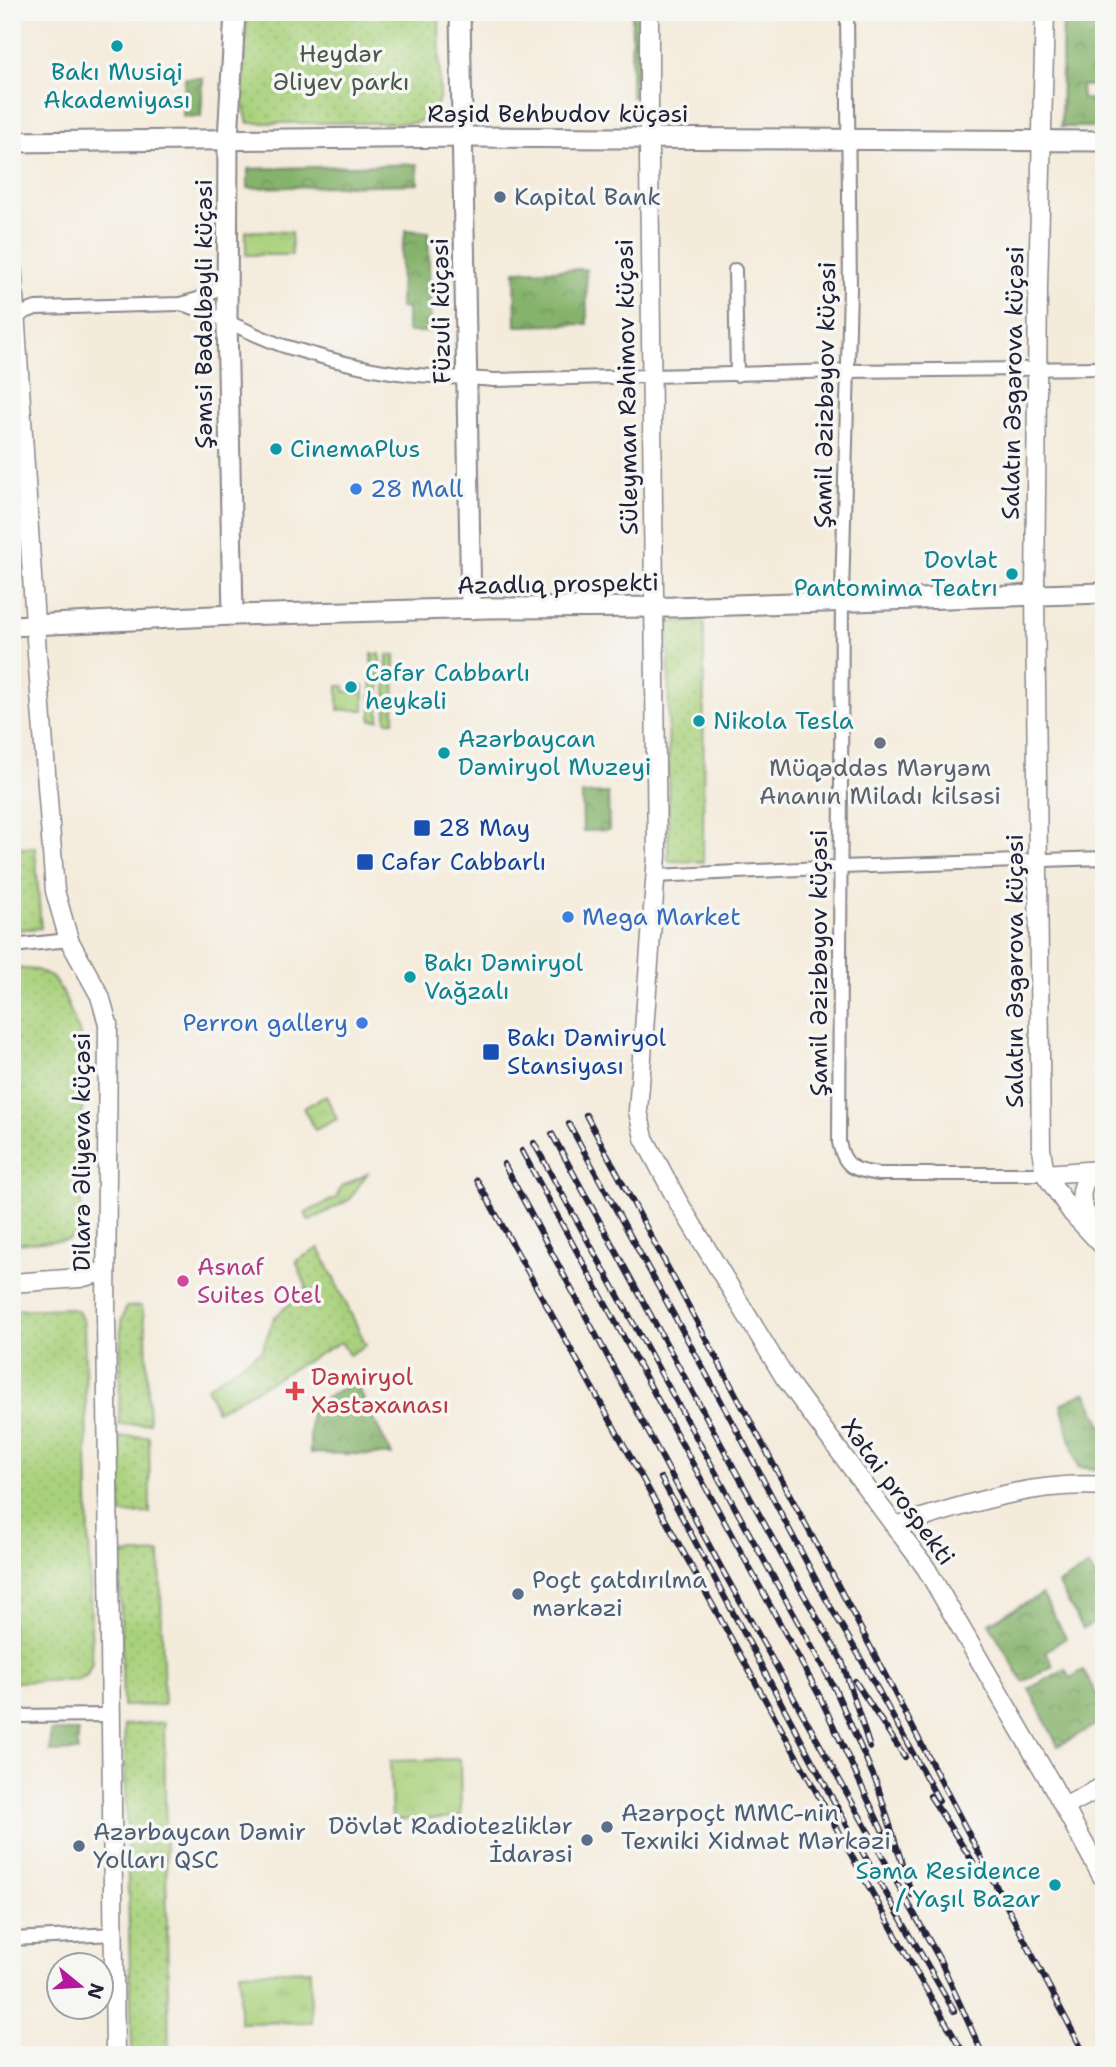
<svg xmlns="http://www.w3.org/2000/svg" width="1116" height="2067" viewBox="0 0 1116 2067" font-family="'Shantell Sans',sans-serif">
<defs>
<pattern id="grass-tufts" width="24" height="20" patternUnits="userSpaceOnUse" patternTransform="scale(1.75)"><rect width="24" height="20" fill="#a9d17c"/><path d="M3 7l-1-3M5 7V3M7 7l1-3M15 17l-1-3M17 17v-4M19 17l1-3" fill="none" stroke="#91b36c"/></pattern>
<pattern id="forest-crowns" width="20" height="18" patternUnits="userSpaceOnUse" patternTransform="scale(1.75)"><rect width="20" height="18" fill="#86b36c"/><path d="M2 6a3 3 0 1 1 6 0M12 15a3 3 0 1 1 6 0" fill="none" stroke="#6d915a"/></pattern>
<pattern id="park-dots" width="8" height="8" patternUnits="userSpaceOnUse" patternTransform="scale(1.75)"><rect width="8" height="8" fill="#a9d17c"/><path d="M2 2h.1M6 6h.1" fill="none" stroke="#91b36c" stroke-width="1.8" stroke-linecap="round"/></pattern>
</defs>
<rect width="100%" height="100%" fill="#f6f6f2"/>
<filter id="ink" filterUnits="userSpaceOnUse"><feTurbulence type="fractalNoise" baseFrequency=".0143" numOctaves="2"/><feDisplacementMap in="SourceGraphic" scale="14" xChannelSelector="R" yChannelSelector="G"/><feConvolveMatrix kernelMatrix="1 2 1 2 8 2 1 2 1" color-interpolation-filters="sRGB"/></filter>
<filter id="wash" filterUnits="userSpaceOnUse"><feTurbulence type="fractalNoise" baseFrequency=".00686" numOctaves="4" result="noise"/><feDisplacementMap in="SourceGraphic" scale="28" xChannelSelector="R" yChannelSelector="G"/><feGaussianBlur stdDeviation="1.57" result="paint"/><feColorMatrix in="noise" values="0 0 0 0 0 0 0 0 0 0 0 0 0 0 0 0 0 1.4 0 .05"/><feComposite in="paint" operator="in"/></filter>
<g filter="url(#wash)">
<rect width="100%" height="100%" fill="#f4ebdb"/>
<!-- grass -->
<g fill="url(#grass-tufts)" stroke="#667a5c" stroke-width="2">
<polygon points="246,231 291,232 292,255 246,255"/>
<polygon points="372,654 380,654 379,720 371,720"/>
<polygon points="387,655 395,655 394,721 386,721"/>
<polygon points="338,686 345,686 345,692 356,692 357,686 364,686 364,710 338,710"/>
<polygon points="326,1096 337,1119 315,1130 303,1108"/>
<polygon points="367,1174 349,1200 309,1221 305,1213 336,1198 342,1186"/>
<polygon points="460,1759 461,1817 392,1820 390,1761"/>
<polygon points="310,1970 311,2022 240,2023 240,1972"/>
</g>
<!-- forest -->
<g fill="url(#forest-crowns)" stroke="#546a54" stroke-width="2">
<polygon points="632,12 641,12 641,96 631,97"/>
<polygon points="1063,12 1104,12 1104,85 1081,86 1082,99 1104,100 1104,127 1061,127"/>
<polygon points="185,78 203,78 201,117 183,116"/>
<polygon points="417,164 418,184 248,188 248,169"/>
<polygon points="406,230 428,232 431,332 407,332 407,309 400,308 401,255"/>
<polygon points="586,269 587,324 516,326 515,271"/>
<polygon points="608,793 609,830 583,831 582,794"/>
<polygon points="355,1382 392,1455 310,1453 310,1406"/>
<polygon points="1086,1392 1104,1429 1104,1470 1078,1467 1061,1404"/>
<polygon points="1089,1566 1104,1592 1104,1618 1083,1629 1058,1584"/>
<polygon points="1042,1594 1066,1638 1046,1651 1053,1666 1023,1682 989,1623"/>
<polygon points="1065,1669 1070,1678 1083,1670 1104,1708 1104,1720 1058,1746 1029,1689"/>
<polygon points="50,1731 78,1731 78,1751 50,1752"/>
</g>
<!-- park -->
<g fill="url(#park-dots)" stroke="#667a5c" stroke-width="2">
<path d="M247 12H439L440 95C436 111 430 118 414 123H248L242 100Z"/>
<polygon points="669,622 704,622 703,862 668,861"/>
<polygon points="35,847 41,928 12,930 12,849"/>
<polygon points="12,968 37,970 53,978 63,993 83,1042 81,1222 77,1235 67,1240 12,1244"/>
<polygon points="319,1248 366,1345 349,1355 341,1342 217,1411 207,1387 262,1350 274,1318 307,1288 296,1261"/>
<polygon points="142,1306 146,1333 149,1423 119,1425 121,1323 126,1307"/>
<polygon points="67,1308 78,1311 84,1324 92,1663 87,1675 77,1680 12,1682 12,1310"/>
<polygon points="149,1436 150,1513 121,1514 120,1437"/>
<polygon points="160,1553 164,1705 123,1706 119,1555"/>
<polygon points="164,1722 169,2055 132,2055 124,1725"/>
</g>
</g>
<g filter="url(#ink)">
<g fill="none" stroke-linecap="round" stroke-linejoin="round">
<!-- street casing -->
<g stroke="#8b868b" stroke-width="16">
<g id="street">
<path d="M847 12 850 288 842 596 839 1142C844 1168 856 1171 879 1174H1045"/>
<polyline points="735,270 737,375"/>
<path d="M180 304C217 313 248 334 284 346 321 357 359 368 398 373 430 377 462 377 494 380L846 371 1104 368"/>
<polyline points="12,322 25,312 36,308 180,304 198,299 227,284"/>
<polyline points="656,876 841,867 1104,858"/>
<polyline points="12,946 69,940"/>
<polyline points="12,1716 110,1715"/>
<polyline points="12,1939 114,1934"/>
</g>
</g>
<!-- secondary casing -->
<g stroke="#8b868b" stroke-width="21">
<g id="secondary">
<polyline points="649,12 649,158 657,855 638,1111 644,1138 677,1200 785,1378 926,1568 1052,1785 1104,1880"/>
<polyline points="1045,12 1038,287 1035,594 1041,1148 1045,1174 1072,1213 1104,1247"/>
<polyline points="12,263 37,654 55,891 69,940 100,996 108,1024 106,1316 115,2055"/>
<polyline points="1045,1174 1100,1170"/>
<path d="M1090 1222C1082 1206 1077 1195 1087 1178L1104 1173"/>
<polyline points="12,1283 80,1278 106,1271"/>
<path d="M896 1526C965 1505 1031 1481 1104 1486"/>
<polyline points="1064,1807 1104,1786"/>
</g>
</g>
<!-- primary casing -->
<g stroke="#8b868b" stroke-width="23">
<g id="primary">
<polyline points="460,12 471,609"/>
<polyline points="12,142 463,137 1104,141"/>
<polyline points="233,615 227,321 228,140 235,12"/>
<polyline points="12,626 233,615 488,608 673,607 1104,593"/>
</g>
</g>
<!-- street -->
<use href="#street" stroke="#fff" stroke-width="12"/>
<!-- secondary -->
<use href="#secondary" stroke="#fff" stroke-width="18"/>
<!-- primary -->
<use href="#primary" stroke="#fff" stroke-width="19"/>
<!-- rail casing -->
<g stroke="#22223b" stroke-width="6">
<g id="rail">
<polyline points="586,1115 821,1553 1085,2055"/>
<polyline points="569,1124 738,1432 826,1599 865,1666 939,1801"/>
<polyline points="552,1134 788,1567 842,1661 870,1748"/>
<polyline points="534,1143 835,1689 877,1784 912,1895"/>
<polyline points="522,1151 819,1695 884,1834"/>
<polyline points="504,1164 723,1571 940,1960 983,2055"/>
<polyline points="477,1180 920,1979 965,2055"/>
<polyline points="661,1478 845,1822 954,2011"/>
<polyline points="855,1681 905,1757"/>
<polyline points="930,1796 973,1862"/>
</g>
</g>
<!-- rail -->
<use href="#rail" stroke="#f6f6f2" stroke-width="3.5" stroke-dasharray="10" stroke-linecap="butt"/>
</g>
</g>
<!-- markers -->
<g fill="#0f9aa8" stroke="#f6f6f2" stroke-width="2.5">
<circle cx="117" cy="46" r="7"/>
<circle cx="276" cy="449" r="7"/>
<circle cx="1012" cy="574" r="7"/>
<circle cx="351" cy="687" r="7"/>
<circle cx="699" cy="721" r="7"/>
<circle cx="444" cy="753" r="7"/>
<circle cx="410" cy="977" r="7"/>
<circle cx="1055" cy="1885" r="7"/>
</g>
<g fill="#5c6f8a" stroke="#f6f6f2" stroke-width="2.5">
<circle cx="500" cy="197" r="7"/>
<circle cx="518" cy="1594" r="7"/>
<circle cx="607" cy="1827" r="7"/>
<circle cx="587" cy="1840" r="7"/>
<circle cx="79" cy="1846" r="7"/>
</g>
<g fill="#3f7fe0" stroke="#f6f6f2" stroke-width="2.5">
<circle cx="356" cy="489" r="7"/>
<circle cx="568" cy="917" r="7"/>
<circle cx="362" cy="1023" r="7"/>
</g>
<circle fill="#6b7280" stroke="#f6f6f2" stroke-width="2.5" cx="880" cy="743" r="7"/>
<g fill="#1a4fb4" stroke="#f6f6f2" stroke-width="2.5">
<rect x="413" y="819" width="18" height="18" rx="3.5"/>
<rect x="356" y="853" width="18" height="18" rx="3.5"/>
<rect x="482" y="1043" width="18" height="18" rx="3.5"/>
</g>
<circle fill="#d1479c" stroke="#f6f6f2" stroke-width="2.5" cx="183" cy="1281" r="7"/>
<path fill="#e0444e" stroke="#f6f6f2" stroke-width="2.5" d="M291.5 1380.5h7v7h7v7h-7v7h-7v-7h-7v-7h7z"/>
<g text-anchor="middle" stroke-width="7" stroke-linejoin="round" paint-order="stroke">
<!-- park labels -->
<g font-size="24" fill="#4a574e" stroke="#f6f6f2">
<text x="341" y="62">Heydər<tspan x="341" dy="28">Əliyev parkı</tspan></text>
</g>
<!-- culture labels -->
<g font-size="24" fill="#0d838f" stroke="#f6f6f2" text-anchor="start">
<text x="117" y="80" text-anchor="middle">Bakı Musiqi<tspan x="117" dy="28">Akademiyası</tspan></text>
<text x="290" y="457">CinemaPlus</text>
<text x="998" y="568" text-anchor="end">Dovlət<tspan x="998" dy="28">Pantomima Teatrı</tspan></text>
<text x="365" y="681">Cəfər Cabbarlı<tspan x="365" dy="28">heykəli</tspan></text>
<text x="713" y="729">Nikola Tesla</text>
<text x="458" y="747">Azərbaycan<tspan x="458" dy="28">Dəmiryol Muzeyi</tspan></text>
<text x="424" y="971">Bakı Dəmiryol<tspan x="424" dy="28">Vağzalı</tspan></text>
<text x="1041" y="1879" text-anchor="end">Səma Residence<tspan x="1041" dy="28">/ Yaşıl Bazar</tspan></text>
</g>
<!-- street labels -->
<g font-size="24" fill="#22223b" stroke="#f6f6f2">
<text x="558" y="122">Rəşid Behbudov küçəsi</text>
<text transform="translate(441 311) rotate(-91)" y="8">Füzuli küçəsi</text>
<text transform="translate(204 314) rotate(-90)" y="8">Şəmsi Bədəlbəyli küçəsi</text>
<text transform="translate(1013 383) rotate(-89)" y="8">Salatın Əsgərova küçəsi</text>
<text transform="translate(627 387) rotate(-91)" y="8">Süleyman Rəhimov küçəsi</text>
<text transform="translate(825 395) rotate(-89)" y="8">Şamil Əzizbəyov küçəsi</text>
<text transform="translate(558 584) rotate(-1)" y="8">Azadlıq prospekti</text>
<text transform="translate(819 963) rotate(-90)" y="8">Şamil Əzizbəyov küçəsi</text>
<text transform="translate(1015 971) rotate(-90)" y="8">Salatın Əsgərova küçəsi</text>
<text transform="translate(82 1152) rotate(-90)" y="8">Dilarə Əliyeva küçəsi</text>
<text transform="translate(898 1492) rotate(54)" y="8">Xətai prospekti</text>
</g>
<!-- service labels -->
<g font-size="24" fill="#4e5e75" stroke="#f6f6f2" text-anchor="start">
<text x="514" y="205">Kapital Bank</text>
<text x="532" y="1588">Poçt çatdırılma<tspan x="532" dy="28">mərkəzi</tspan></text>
<text x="621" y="1821">Azərpoçt MMC-nin<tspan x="621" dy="28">Texniki Xidmət Mərkəzi</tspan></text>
<text x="573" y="1834" text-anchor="end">Dövlət Radiotezliklər<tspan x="573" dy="28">İdarəsi</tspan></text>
<text x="93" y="1840">Azərbaycan Dəmir<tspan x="93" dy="28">Yolları QSC</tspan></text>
</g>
<!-- shop labels -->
<g font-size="24" fill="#366cbe" stroke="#f6f6f2" text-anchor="start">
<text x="370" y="497">28 Mall</text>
<text x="582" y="925">Mega Market</text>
<text x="348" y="1031" text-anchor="end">Perron gallery</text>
</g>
<!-- worship labels -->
<g font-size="24" fill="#5b616d" stroke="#f6f6f2">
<text x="880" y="776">Müqəddəs Məryəm<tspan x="880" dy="28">Ananın Miladı kilsəsi</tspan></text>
</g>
<!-- transit labels -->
<g font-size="24" fill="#164399" stroke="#f6f6f2" text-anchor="start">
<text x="438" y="836">28 May</text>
<text x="381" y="870">Cəfər Cabbarlı</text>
<text x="507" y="1046">Bakı Dəmiryol<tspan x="507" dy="28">Stansiyası</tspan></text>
</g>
<!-- hotel labels -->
<g font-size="24" fill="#b23c85" stroke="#f6f6f2" text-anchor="start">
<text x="197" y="1275">Asnaf<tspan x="197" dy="28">Suites Otel</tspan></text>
</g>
<!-- health labels -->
<g font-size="24" fill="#be3a42" stroke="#f6f6f2" text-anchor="start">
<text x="311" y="1385">Dəmiryol<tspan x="311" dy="28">Xəstəxanası</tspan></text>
</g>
</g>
<!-- margin -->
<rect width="1116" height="2067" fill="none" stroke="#f6f6f2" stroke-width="42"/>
<!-- north arrow -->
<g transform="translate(80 1986) rotate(108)"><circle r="33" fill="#f6f6f2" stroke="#a1a1a9" stroke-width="2"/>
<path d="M0-5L12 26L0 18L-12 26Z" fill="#b5179e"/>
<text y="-10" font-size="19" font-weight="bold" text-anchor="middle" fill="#22223b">N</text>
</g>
</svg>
